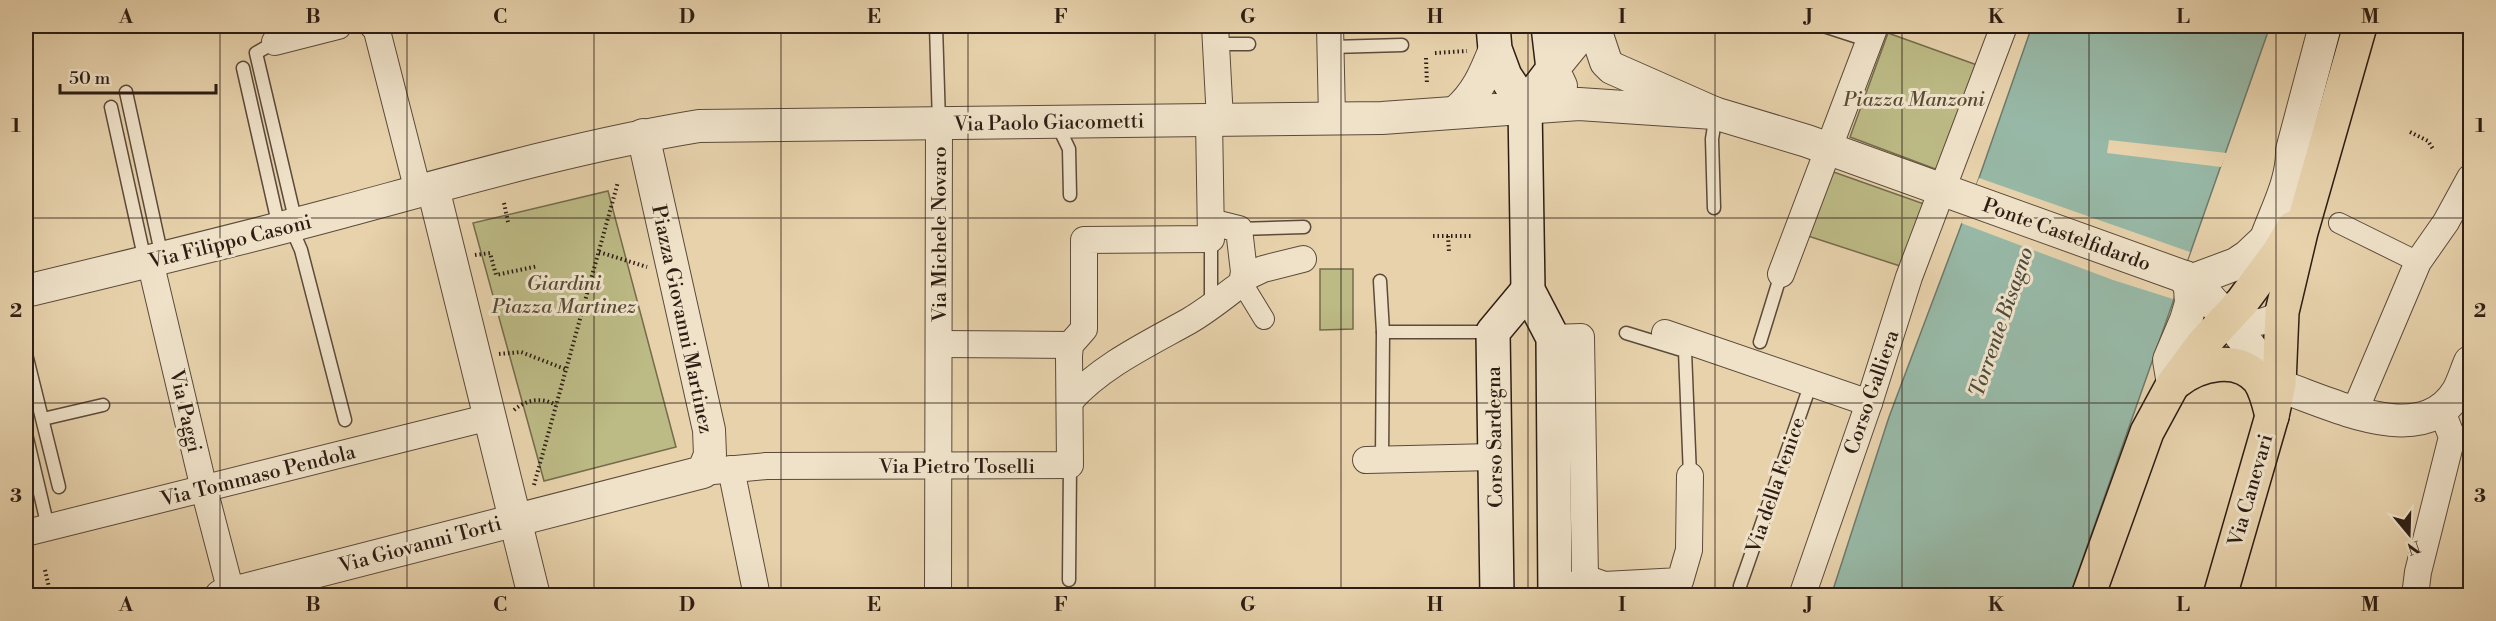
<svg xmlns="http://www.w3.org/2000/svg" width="2496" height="621" viewBox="0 0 2496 621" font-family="'Libre Bodoni',serif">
<rect width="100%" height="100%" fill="#e7d2ac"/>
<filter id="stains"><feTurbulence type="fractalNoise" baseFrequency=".00333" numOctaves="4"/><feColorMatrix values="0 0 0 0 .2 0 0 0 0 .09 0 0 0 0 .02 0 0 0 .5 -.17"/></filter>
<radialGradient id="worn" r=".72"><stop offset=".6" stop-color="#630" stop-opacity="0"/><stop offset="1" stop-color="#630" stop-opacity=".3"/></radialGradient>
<!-- green -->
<g fill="#bcba85" stroke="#746c4c" stroke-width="1.5">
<polygon points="1888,33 1977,65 1938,170 1850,137"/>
<polygon points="1828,170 1924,204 1903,267 1805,235"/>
<polygon points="608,191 676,447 544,481 473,223"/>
<polygon points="1320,269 1353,269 1353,329 1320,330"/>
</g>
<!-- water -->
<polygon fill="#97b8a6" stroke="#6d7a6c" stroke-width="1.5" points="2032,26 2270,26 2070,595 1831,596 1889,417 1979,178"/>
<!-- pier -->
<g fill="#e7d2ac">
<polygon points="2109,140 2227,153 2221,167 2107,153"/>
<polygon points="1979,178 2190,252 2173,299 2113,280 1961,223"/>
</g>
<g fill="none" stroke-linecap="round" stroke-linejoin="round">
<!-- service casing -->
<g stroke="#5c4a3a" stroke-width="15">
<g id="service">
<polyline points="936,26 939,123"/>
<polyline points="1824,26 1870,41"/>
<polyline points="275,42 256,53 296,223"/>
<polyline points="1216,44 1249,44"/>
<polyline points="1332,47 1402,45"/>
<polyline points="243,68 279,227"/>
<polyline points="126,92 162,257"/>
<polyline points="111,107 145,261"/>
<polyline points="1057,124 1069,149 1070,195"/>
<polyline points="1714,208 1712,139 1716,114"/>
<polyline points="291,227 301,250 345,420"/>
<polyline points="1239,229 1304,227"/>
<polyline points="1380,281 1383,332"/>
<polyline points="1211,295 1211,239"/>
<polyline points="1626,333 1685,351 1690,476"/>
<polyline points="1760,342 1781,274"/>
<polyline points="26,354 59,487"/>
<polyline points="43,419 103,405"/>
<polyline points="26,434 48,527"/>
<polyline points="1382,460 1383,332 1492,332"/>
<polyline points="1069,580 1070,465"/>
<polyline points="1740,586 1811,383"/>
</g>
</g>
<!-- pedestrian casing -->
<g stroke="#5c4a3a" stroke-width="22">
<g id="pedestrian">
<polyline points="2339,223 2418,262"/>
<polyline points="1242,283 1264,319"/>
</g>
</g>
<!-- minor casing -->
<g stroke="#5c4a3a" stroke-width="28">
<g id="minor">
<polyline points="373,26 376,27 418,191"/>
<polyline points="1215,26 1220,120"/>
<polyline points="1330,26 1332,118"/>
<polyline points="275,42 338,26"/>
<polyline points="150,261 204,489 232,596"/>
<polyline points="1781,274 1875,26"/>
<polyline points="1244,278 1263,269 1303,259"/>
<path d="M2227 318C2249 324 2263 326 2282 312"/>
<polyline points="1665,333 1869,403"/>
<polyline points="1553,338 1581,337 1585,578"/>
<polyline points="939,344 1070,345"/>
<path d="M1070 401C1101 366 1148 344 1189 321 1208 310 1225 296 1242 283L1244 272 1239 229 1211 222"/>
<polyline points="2354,413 2418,262 2446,222 2470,178"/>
<polyline points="1366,460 1493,457"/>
<polyline points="731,469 757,596"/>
<polyline points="703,472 766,466 1070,465 1069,356 1070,345 1084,329 1084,240 1211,239 1209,120"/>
<polyline points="26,533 490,417"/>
<polyline points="1573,587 1585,578 1604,585 1680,581 1689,550 1690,476"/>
<polyline points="938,596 939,124"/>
<polyline points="1802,596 1869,403 1909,277 2004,26"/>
<polyline points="2415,596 2418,572 2452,437 2441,409"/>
</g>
</g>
<!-- tertiary casing -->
<g stroke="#5c4a3a" stroke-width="34">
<g id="tertiary">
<polyline points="1594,26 1606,62 1612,68 1714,113 1807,141 2193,280 2227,318 2279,384"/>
<polyline points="1561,86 1553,69 1588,26"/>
<path d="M1456 112C1477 94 1485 74 1495 49"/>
<polyline points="433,188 534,596"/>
<path d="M2267 236C2277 209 2293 179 2292 150L2325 26"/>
<polyline points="2193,280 2236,264 2248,256 2282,224"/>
<path d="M26 291C130 266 234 241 338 213 457 181 577 146 699 126L1382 118 1579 104 1714 113"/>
<path d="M2259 380C2311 391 2418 458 2458 391 2463 382 2466 371 2470 362"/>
<polyline points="2173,384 2169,360 2186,320 2191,303 2190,288 2185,277"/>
<polyline points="221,596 703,472 710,455 709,430 643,135"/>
</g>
</g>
<!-- secondary casing -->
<g stroke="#2d1d14" stroke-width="36">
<g id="secondary">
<polyline points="1493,26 1495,49 1505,76 1525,106 1528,290 1553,338 1555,596"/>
<polyline points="1525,106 1553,69 1548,26"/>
<polyline points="1497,596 1493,332 1528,290"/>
</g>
</g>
<!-- primary casing -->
<g stroke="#2d1d14" stroke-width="36">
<g id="primary">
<path d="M2176 382C2198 364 2238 354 2259 380 2266 390 2269 404 2272 416"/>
<polyline points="2088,596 2147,432 2173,384 2202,345 2242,302 2279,252 2293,228"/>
<polyline points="2220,596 2272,416 2279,384 2282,312 2301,232 2360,26"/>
</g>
</g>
<!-- path -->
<g stroke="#2d1d14" stroke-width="4" stroke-dasharray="1.5 3" stroke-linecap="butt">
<polyline points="1435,53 1467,51"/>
<polyline points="1426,58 1427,85"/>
<polyline points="2410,132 2428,141 2433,149"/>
<polyline points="504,203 508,222"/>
<polyline points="1433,236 1471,236"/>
<polyline points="1448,236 1449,252"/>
<polyline points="599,252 647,267"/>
<polyline points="475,255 490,253 496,275 538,266"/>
<polyline points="499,354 521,352 565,369"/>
<path d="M514 410C527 399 542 397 556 405"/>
<polyline points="534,485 618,182"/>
<polyline points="45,570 51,596"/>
<polyline points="777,589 784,589 786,596"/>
</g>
<!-- service -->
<use href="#service" stroke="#efe2c9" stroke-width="12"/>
<!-- pedestrian -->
<use href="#pedestrian" stroke="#efe2c9" stroke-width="20"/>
<!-- minor -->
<use href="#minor" stroke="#efe2c9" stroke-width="26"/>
<!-- tertiary -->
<use href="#tertiary" stroke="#efe2c9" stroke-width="32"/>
<!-- secondary -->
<use href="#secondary" stroke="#efe2c9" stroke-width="33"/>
<!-- primary -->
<use href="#primary" stroke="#e7d2ac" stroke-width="33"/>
</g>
<!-- grid -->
<path fill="none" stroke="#2d1d14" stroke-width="1.5" stroke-opacity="0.55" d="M220 26V596M407 26V596M594 26V596M781 26V596M968 26V596M1155 26V596M1341 26V596M1528 26V596M1715 26V596M1902 26V596M2089 26V596M2276 26V596M26 218H2470M26 403H2470"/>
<g text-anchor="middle" stroke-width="6" stroke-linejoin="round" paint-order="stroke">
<!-- park labels -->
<g font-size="20" font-style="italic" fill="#584c36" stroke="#efe2c9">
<text x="1914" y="106">Piazza Manzoni</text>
<text x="564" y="290">Giardini<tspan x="564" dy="23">Piazza Martinez</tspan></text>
</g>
<!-- street labels -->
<g font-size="20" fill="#2d1d14" stroke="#efe2c9">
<text transform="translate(1049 122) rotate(-1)" y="7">Via Paolo Giacometti</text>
<text transform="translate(939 234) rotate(-90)" y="7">Via Michele Novaro</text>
<text transform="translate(2067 234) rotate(20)" y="7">Ponte Castelfidardo</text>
<text transform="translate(230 241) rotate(-14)" y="7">Via Filippo Casoni</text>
<text transform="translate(683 319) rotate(78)" y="7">Piazza Giovanni Martinez</text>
<text transform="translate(1871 392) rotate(-71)" y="7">Corso Galliera</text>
<text transform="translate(186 411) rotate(77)" y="7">Via Paggi</text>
<text transform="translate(1494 437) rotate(-91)" y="7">Corso Sardegna</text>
<text x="957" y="473">Via Pietro Toselli</text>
<text transform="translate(258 475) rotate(-14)" y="7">Via Tommaso Pendola</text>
<text transform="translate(1775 485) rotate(-71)" y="7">Via della Fenice</text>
<text transform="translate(2250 490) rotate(-74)" y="7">Via Canevari</text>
<text transform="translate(420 544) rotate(-15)" y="7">Via Giovanni Torti</text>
</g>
<!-- water labels -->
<g font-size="21" font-style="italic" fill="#4d4c40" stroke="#efe2c9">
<text transform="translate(2001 322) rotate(-71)" y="7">Torrente Bisagno</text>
</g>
</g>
<!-- margin -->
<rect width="2496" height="621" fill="none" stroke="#e7d2ac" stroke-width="66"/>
<!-- north arrow -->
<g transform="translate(2409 534) rotate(161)" stroke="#efe2c9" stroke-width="4.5" paint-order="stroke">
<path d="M0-4.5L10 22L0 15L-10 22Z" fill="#2d1d14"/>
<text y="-9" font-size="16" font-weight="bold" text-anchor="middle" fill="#2d1d14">N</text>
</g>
<!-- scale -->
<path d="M60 84v9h156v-9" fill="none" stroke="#2d1d14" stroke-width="3"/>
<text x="69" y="84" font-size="18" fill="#2d1d14" stroke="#efe2c9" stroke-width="4.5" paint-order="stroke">50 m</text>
<rect x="33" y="33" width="2430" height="555" fill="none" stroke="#2d1d14" stroke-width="2"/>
<g font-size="20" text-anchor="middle" font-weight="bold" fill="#2d1d14">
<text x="126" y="23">A</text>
<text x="313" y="23">B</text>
<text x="500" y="23">C</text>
<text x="687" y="23">D</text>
<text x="874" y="23">E</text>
<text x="1061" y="23">F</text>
<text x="1248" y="23">G</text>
<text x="1435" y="23">H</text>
<text x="1622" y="23">I</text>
<text x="1809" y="23">J</text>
<text x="1996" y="23">K</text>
<text x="2183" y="23">L</text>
<text x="2370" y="23">M</text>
<text x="16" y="132">1</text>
<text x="2480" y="132">1</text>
<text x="16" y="317">2</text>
<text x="2480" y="317">2</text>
<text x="16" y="502">3</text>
<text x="2480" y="502">3</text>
<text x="126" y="611">A</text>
<text x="313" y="611">B</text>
<text x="500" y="611">C</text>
<text x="687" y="611">D</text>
<text x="874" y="611">E</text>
<text x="1061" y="611">F</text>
<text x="1248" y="611">G</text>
<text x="1435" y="611">H</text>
<text x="1622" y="611">I</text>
<text x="1809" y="611">J</text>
<text x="1996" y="611">K</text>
<text x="2183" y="611">L</text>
<text x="2370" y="611">M</text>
</g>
<rect width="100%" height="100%" filter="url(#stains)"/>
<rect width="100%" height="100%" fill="url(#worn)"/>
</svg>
